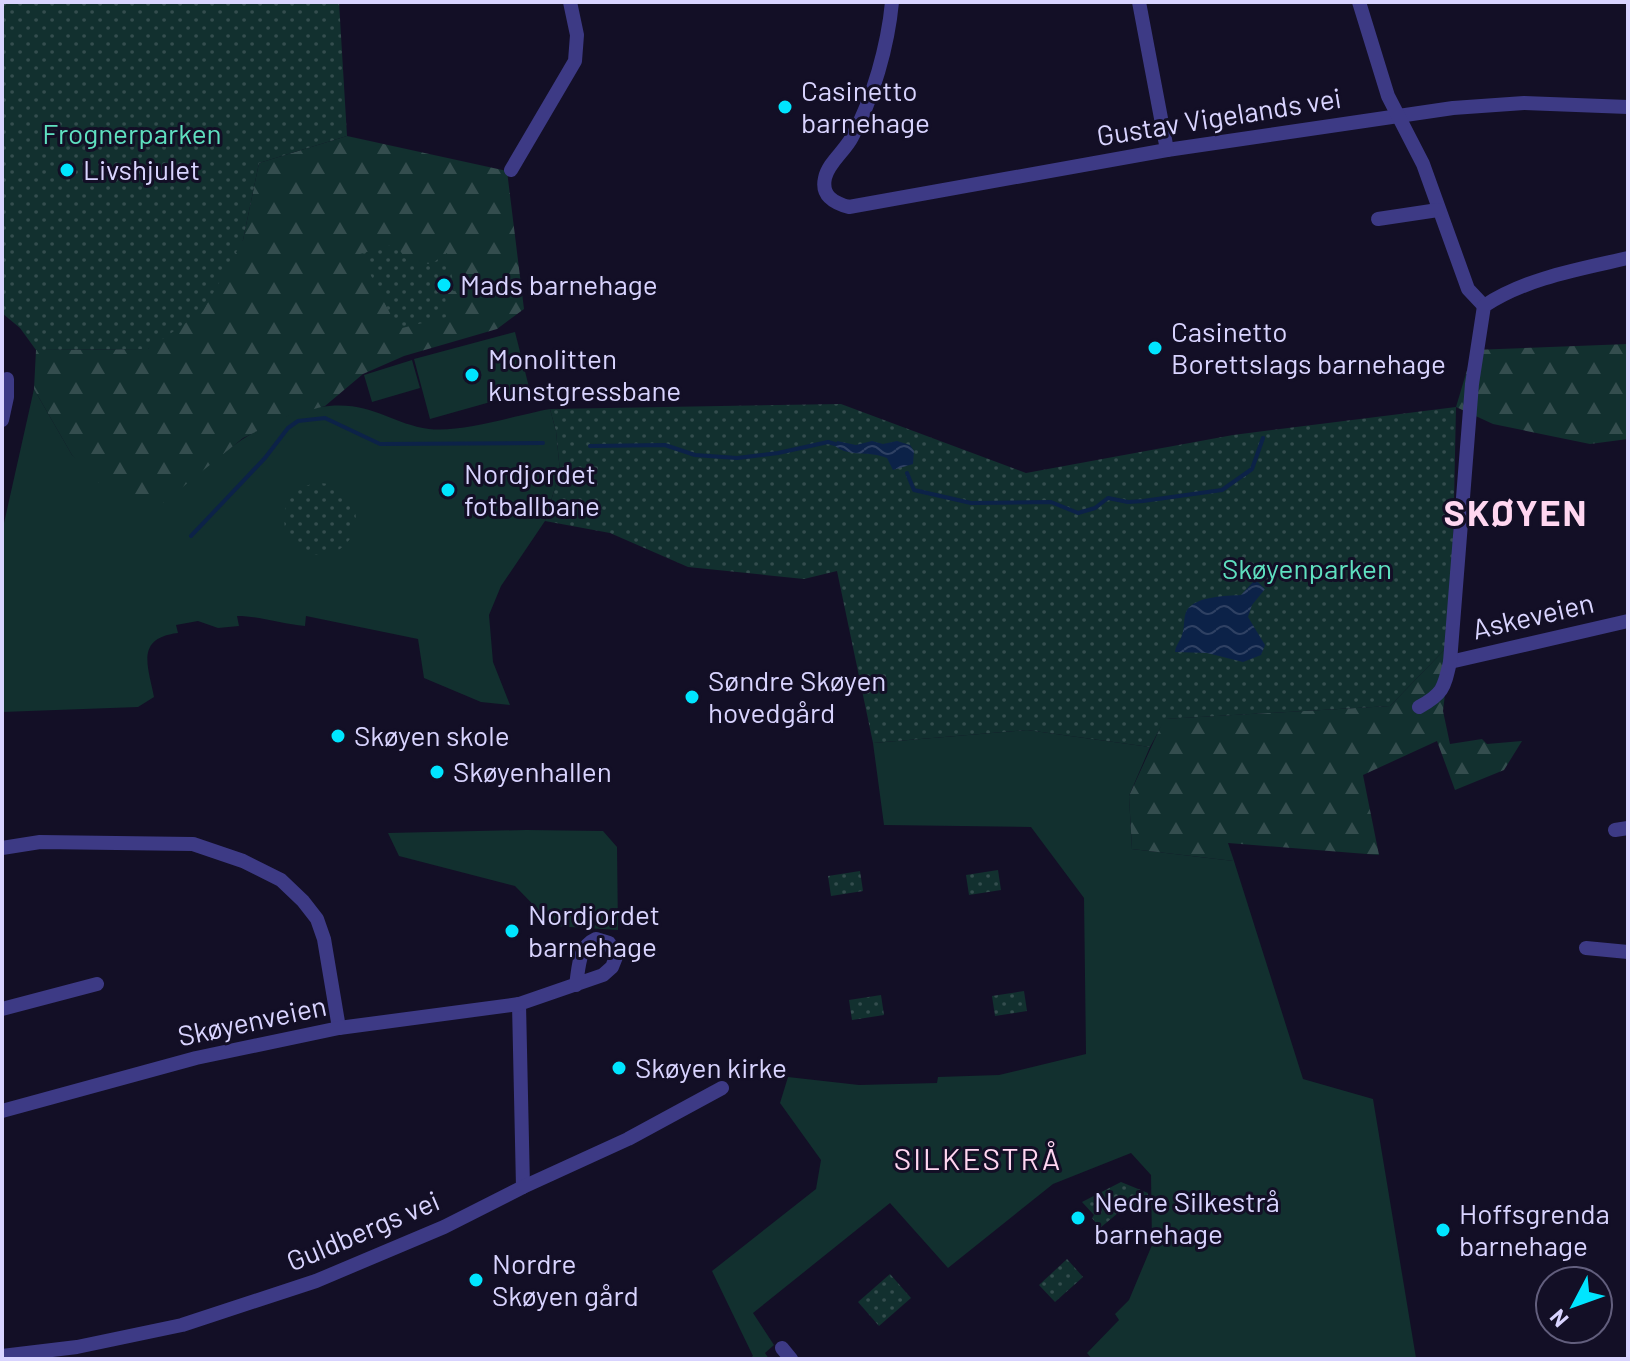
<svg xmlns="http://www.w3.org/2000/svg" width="1630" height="1361" viewBox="0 0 1630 1361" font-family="Barlow,sans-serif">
<defs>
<pattern id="forest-firs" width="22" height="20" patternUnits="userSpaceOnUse" patternTransform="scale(2)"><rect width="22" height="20" fill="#12302f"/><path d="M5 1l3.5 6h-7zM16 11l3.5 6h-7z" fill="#344d4e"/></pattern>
<pattern id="park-dots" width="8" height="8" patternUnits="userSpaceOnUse" patternTransform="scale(2)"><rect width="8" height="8" fill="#12302f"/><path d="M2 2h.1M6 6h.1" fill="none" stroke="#344d4e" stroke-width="1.8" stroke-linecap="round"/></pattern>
<pattern id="water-waves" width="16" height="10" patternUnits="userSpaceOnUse" patternTransform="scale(2)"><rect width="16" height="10" fill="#0c2248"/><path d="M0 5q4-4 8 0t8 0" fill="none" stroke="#2f4163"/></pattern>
</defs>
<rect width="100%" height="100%" fill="#130f26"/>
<!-- green -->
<g fill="#12302f">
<polygon points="515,332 530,391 430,419 414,359"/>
<polygon points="412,360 420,388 372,402 364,375"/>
<path d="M34 389 72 455 147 515C198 474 260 411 329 406 372 402 392 424 429 429 461 433 517 415 550 409L556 431 560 471 545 521 501 586 489 615 493 662 510 705 481 702 424 678 418 639 306 616 305 626C282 624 261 616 237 616L239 626 218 628 198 621 176 625 178 633C135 638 148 666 154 697L138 707 2 712V532Z"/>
<polygon points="1027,730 1150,747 1129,796 1132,849 1234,861 1303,1079 1373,1099 1416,1358 1430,1359 1092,1359 1087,1353 1119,1320 1115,1314 1129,1300 1152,1245 1151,1175 1131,1153 1053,1184 948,1268 890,1203 753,1313 774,1345 765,1353 769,1359 749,1359 753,1356 712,1271 816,1189 821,1160 780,1103 788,1077 859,1085 937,1083 938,1077 999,1075 1086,1054 1084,898 1031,827 884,825 873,743"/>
<polygon points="526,830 603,831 617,847 618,930 554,926 515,886 399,856 388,833"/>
</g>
<!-- forest -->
<g fill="url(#forest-firs)">
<polygon points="347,136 507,171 524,309 497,329 404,356 363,374 325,406 288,416 243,438 147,516 99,483 72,455 34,389 36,350 148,349 243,240 259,163"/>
<polygon points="1628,344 1628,439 1590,444 1493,424 1456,407 1473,350"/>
<polygon points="1451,643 1443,711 1450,744 1482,739 1487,744 1522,741 1504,770 1455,790 1437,741 1363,775 1379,855 1228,843 1234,861 1132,849 1129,796 1164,719 1390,706"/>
</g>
<!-- park -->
<g fill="url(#park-dots)">
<polygon points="2,2 339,2 347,136 259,163 243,240 203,311 148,349 36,350 20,328 2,313"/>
<polygon points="395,244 409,263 431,264 447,253 455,291 445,293 447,317 398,329 360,254"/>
<polygon points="841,404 1026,473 1233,435 1456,407 1451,643 1390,706 1165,719 1150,747 1027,730 873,743 837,571 804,579 688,567 610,533 545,521 560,471 556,431 550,409"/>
<circle cx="320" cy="519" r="36"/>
<polygon points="998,870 1001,890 969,895 966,875"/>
<polygon points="860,871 863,891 831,896 828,876"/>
<polygon points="1024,991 1027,1011 995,1016 992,996"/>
<polygon points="881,995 884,1015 852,1020 849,1000"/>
<polygon points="1121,1182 1148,1193 1145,1212 1122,1205 1118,1213 1100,1228 1092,1218 1094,1215 1082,1202"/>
<polygon points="1067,1259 1083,1277 1055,1302 1039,1285"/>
<polygon points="890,1274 911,1298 879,1326 858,1302"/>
</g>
<!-- water -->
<g fill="url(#water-waves)">
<path d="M837 441 856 445 872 441 883 444 897 441 910 445 914 451 913 464 893 470 887 458C868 450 851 458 835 446Z"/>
<path d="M1253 582H1258L1265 589 1252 605 1248 617 1265 645 1261 655 1243 662 1207 653 1175 652C1176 644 1180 642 1182 635 1185 627 1183 617 1187 610 1196 596 1226 596 1241 595Z"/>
</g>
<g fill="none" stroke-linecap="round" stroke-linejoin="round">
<!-- stream -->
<g stroke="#0c2248" stroke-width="4">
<polyline points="590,446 665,445 695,455 737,458 778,453 828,442 835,444"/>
<polyline points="907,473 914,490 971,503 1051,502 1078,513 1095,508 1108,498 1128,502 1143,501 1222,490 1252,469 1263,438"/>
<polyline points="191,536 265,458 288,428 298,421 325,418 380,444 543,443"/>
</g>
<!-- minor -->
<g stroke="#3d3a85" stroke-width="14">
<path d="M892 2C888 45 873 99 852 137 845 151 828 163 825 178 821 196 834 203 849 207L1167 150 1453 108 1524 103 1628 107"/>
<polyline points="1139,2 1167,150"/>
<polyline points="1359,2 1388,96 1423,164 1468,289 1484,306"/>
<polyline points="511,170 575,61 577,35 570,2"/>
<polyline points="1378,219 1438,210"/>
<polyline points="2,420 7,397 7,379"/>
<polyline points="1450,662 1628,621"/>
<path d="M1419 707C1443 694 1444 688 1450 662L1472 384 1484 306C1526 278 1580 269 1628 258"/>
<polyline points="1615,830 1628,828"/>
<polyline points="2,848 40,842 193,844 243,861 281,880 303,901 317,919 324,939 339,1028"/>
<polyline points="1586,948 1628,952"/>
<polyline points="519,1004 523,1187"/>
<polyline points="2,1009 97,984"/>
<path d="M2 1111 196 1058 339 1028 519 1004 603 975 612 967 616 957 609 943 596 939C578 947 579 967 576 985"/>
<polyline points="782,1348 791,1359"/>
<polyline points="2,1356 77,1347 182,1325 316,1281 444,1227 523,1187 628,1139 722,1088"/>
</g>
</g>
<!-- markers -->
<g fill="#00e5ff" stroke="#130f26" stroke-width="3">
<circle cx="785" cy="107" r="8"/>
<circle cx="67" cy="170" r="8"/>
<circle cx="444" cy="285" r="8"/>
<circle cx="1155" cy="348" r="8"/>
<circle cx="472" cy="375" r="8"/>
<circle cx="448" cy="490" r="8"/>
<circle cx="692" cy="697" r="8"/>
<circle cx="338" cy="736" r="8"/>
<circle cx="437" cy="772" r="8"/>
<circle cx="512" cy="931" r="8"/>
<circle cx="619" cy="1068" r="8"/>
<circle cx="1078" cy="1218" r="8"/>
<circle cx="1443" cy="1230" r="8"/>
<circle cx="476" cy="1280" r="8"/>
</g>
<g text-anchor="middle" stroke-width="6" stroke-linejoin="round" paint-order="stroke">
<!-- poi labels -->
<g font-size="28" fill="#d9d4ff" stroke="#130f26" text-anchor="start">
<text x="801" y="101">Casinetto<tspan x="801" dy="32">barnehage</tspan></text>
<text x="83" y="180">Livshjulet</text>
<text x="460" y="295">Mads barnehage</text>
<text x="1171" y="342">Casinetto<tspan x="1171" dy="32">Borettslags barnehage</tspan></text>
<text x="488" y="369">Monolitten<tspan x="488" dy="32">kunstgressbane</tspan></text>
<text x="464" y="484">Nordjordet<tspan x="464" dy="32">fotballbane</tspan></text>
<text x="708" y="691">Søndre Skøyen<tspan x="708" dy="32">hovedgård</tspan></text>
<text x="354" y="746">Skøyen skole</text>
<text x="453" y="782">Skøyenhallen</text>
<text x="528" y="925">Nordjordet<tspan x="528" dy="32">barnehage</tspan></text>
<text x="635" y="1078">Skøyen kirke</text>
<text x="1094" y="1212">Nedre Silkestrå<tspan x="1094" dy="32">barnehage</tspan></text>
<text x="1459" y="1224">Hoffsgrenda<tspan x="1459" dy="32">barnehage</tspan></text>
<text x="492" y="1274">Nordre<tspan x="492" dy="32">Skøyen gård</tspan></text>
</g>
<!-- street labels -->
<g font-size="28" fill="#d9d4ff" stroke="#130f26">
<text transform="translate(1219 117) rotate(-9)" y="10">Gustav Vigelands vei</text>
<text transform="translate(1533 616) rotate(-13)" y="10">Askeveien</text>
<text transform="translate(252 1021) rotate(-12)" y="10">Skøyenveien</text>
<text transform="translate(363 1231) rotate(-23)" y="10">Guldbergs vei</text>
</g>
<!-- park labels -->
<g font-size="28" fill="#5fe0c0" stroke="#130f26">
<text x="132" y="144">Frognerparken</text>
<text x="1307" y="579">Skøyenparken</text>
</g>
<!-- neighbourhood labels -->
<g font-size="30" letter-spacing="2" fill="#ffd6f0" stroke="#130f26">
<text x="978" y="1170">SILKESTRÅ</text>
</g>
<!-- district labels -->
<g font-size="36" font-weight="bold" letter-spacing="2" fill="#ffd6f0" stroke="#130f26">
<text x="1516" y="526">SKØYEN</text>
</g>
</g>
<!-- border -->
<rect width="1630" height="1361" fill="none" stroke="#d9d4ff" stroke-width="8"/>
<!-- north arrow -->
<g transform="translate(1574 1305) rotate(229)"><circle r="38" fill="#130f26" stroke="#625e7d" stroke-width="2"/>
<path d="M0-6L14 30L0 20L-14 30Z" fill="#00e5ff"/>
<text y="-12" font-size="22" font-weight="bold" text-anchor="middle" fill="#d9d4ff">N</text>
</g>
</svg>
